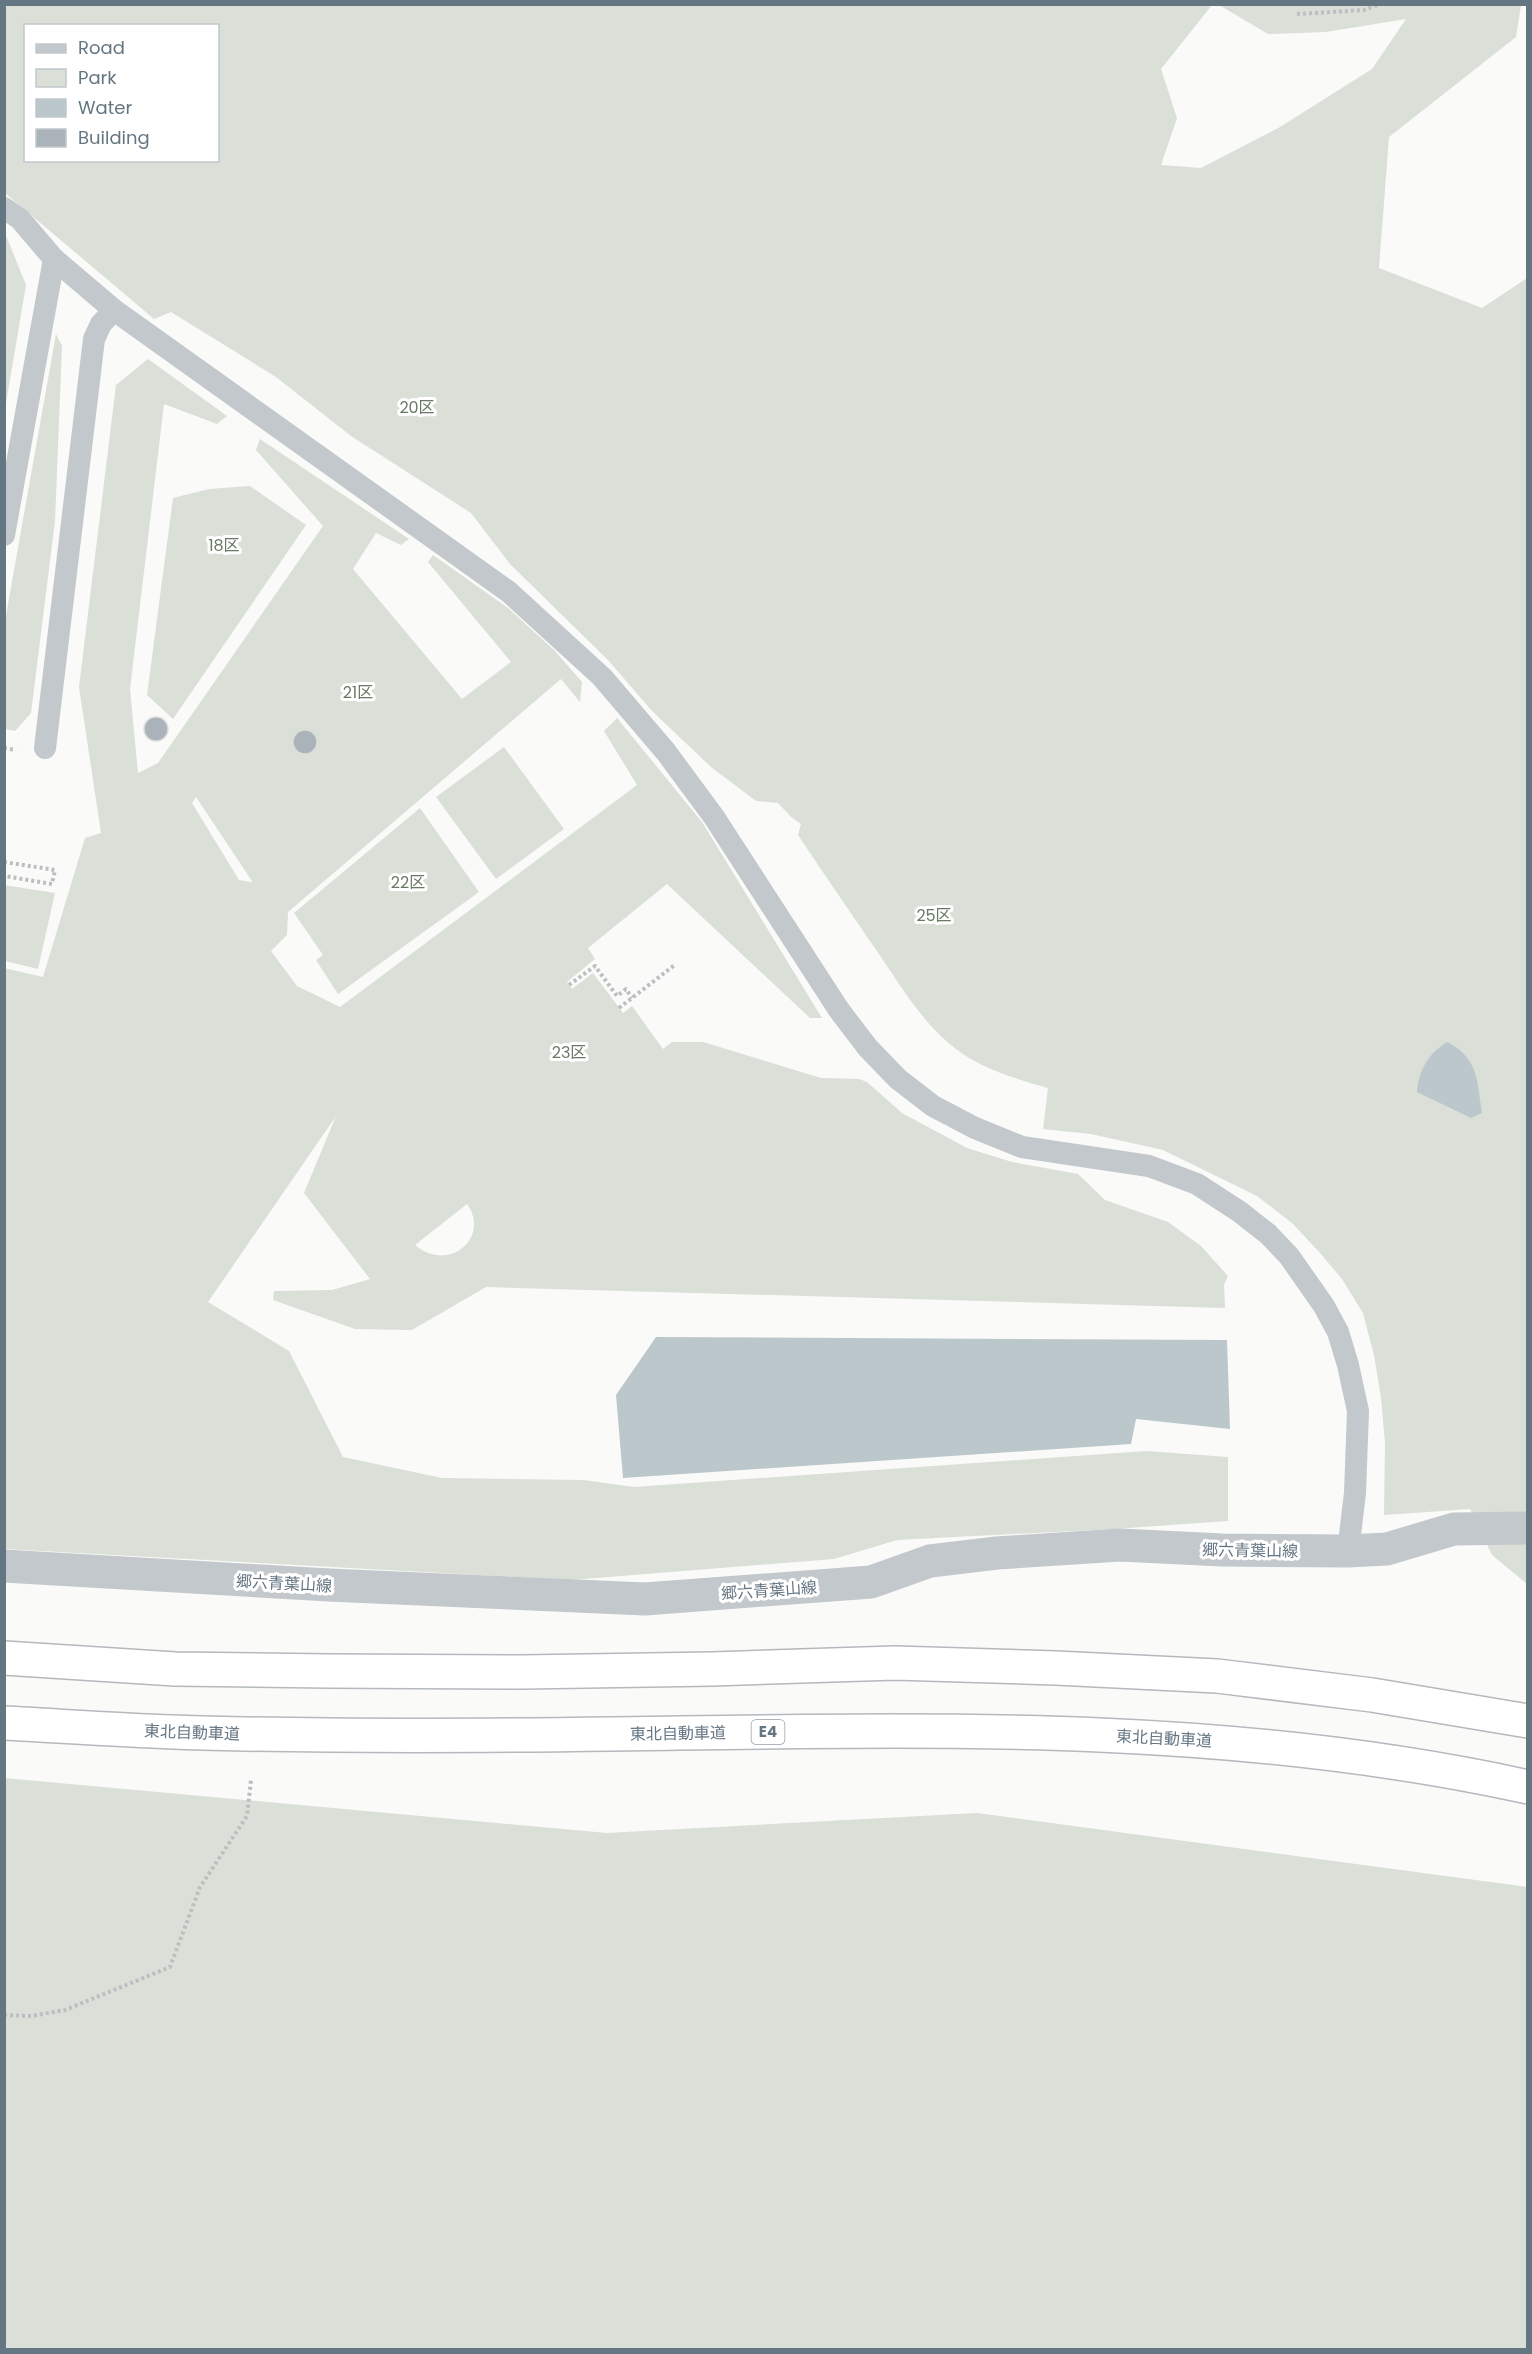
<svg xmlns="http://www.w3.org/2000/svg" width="1532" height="2354" viewBox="0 0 1532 2354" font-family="Poppins,'Noto Sans JP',sans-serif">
<rect width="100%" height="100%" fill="#fafaf8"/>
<!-- green -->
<g fill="#dadfd7" fill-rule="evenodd">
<path d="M5 5H1212L1161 69 1177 118 1161 165 1201 168 1280 127 1372 69 1406 19 1326 32 1268 34 1219 5H1521L1516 37 1389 137 1379 268 1482 308 1527 278V1584L1492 1555 1470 1509 1384 1515 1385 1443 1381 1398 1374 1355 1363 1313 1342 1279 1320 1253 1292 1223 1257 1196 1163 1150 1091 1134 1043 1129 1048 1088C1016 1079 982 1069 956 1049 924 1025 902 988 881 957 853 916 825 876 798 835L801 824 791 817 778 803 756 801 711 767 652 711 608 660 510 564 471 513 351 436 276 377 171 312 154 319 5 193ZM26 26H218V160H26Z"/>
<polygon points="5,233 26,285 5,409"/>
<polygon points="56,334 62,346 55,521 31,713 15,731 5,729 5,621"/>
<path d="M148 359 227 416 217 424 164 404 130 689 138 773 158 763 323 526 256 450 260 439 409 539 401 545 376 533 353 569 462 699 511 662 428 562 433 555 508 608 555 651 582 682 580 702 561 679 288 912 287 935 271 951 297 986 340 1007 637 785 604 731 617 718 702 822 822 1018H810L667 884 588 948 595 959 567 982 572 989 593 973 623 1013 632 1006 663 1049 672 1042H703L821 1078 859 1079 867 1082 902 1113 967 1148 1012 1162 1078 1174 1105 1200 1168 1222 1201 1246 1228 1276 1224 1285 1225 1308 486 1287 412 1330 355 1329 273 1300 274 1291 332 1290 370 1279 304 1193 336 1116 208 1302 289 1351 343 1457 442 1478 583 1480 634 1487 1146 1451 1228 1457V1521L1114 1529 897 1540 834 1559 571 1580 5 1549 4 968 43 977 85 838 101 833 79 687 116 385ZM196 797 252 881 251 882 239 880 192 803ZM467 1204C491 1237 449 1274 415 1245Z"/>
<polygon points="250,486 306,525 173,719 147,695 173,498 209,489"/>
<polygon points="504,747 564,829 496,879 436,797"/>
<polygon points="420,808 479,892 338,994 316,960 323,955 294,913"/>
<polygon points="4,885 55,893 38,969 5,961"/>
<polygon points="4,1778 607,1833 977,1813 1527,1887 1527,2349 5,2349"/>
</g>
<!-- water -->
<g fill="#bbc7cb">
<path d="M1447 1042C1479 1058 1477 1082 1482 1113L1471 1118 1417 1092C1419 1070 1428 1054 1447 1042Z"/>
<polygon points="656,1337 1227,1340 1230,1429 1136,1419 1131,1444 623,1478 616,1395"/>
</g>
<!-- building -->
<g fill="#aab3b9" stroke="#dcdcda" stroke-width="1.5">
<circle cx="156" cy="729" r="12"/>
<circle cx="305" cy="742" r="12"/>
</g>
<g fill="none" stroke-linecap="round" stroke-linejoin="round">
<!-- motorway casing -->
<g stroke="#b4b9bd" stroke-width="36">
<g id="motorway">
<polyline points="4,1658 175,1669 329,1671 523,1672 712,1669 895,1663 1056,1668 1217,1676 1372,1695 1528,1721"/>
<path d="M4 1723C61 1726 117 1730 173 1732 319 1737 465 1736 611 1734 920 1730 1223 1720 1528 1787"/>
</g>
</g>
<!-- path -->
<g stroke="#bbbfc2" stroke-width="4" stroke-dasharray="3 3" stroke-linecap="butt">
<polyline points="1297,14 1364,10 1380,4"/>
<polyline points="4,748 16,750"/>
<polyline points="4,862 55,870 52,884 4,876"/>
<polyline points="569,985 595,966 617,996 626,989 632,998"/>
<polyline points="619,1008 676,964"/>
<polyline points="4,2015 31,2016 65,2010 170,1967 200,1887 247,1816 251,1780"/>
</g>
<!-- service -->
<g stroke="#c3c8cc" stroke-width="22">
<polyline points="4,208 20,219 54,259 114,310 509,592 602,677 666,752 714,817 839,1010 868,1048 898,1079 933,1106 975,1128 1022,1147 1149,1166 1197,1184 1240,1212 1268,1234 1289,1256 1324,1306 1338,1332 1348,1365 1358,1411 1355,1493 1348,1551"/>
<polyline points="4,535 54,259"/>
<polyline points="45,748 94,339 101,324 114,310"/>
</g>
<!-- minor -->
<polyline stroke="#c3c8cc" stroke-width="33" points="4,1566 329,1585 645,1599 871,1582 930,1561 997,1553 1120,1545 1222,1550 1348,1551 1387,1549 1454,1529 1528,1528"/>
<!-- motorway -->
<use href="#motorway" stroke="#fff" stroke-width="33"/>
</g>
<g text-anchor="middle" stroke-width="6" stroke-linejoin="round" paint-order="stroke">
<!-- shield labels -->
<rect fill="#fff" stroke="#939fa8" stroke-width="1.5" x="751.5" y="1720" width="33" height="24" rx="4.5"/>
<g font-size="15" font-weight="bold" fill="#657683">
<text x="768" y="1737">E4</text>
</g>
<!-- park labels -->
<g font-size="16" fill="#687a64" stroke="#fff">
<text x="417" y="413">20区</text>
<text x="224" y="551">18区</text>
<text x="358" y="698">21区</text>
<text x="408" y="888">22区</text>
<text x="934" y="921">25区</text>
<text x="569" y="1058">23区</text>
</g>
<!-- street labels -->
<g font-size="16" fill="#657683" stroke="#fff">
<text transform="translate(1250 1550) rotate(1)" y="6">郷六青葉山線</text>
<text transform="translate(284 1583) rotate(3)" y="6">郷六青葉山線</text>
<text transform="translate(769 1590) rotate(-4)" y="6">郷六青葉山線</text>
<text transform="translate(192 1732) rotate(2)" y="6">東北自動車道</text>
<text transform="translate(678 1733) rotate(-1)" y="6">東北自動車道</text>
<text transform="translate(1164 1738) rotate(3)" y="6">東北自動車道</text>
</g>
</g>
<!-- border -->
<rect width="1532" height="2354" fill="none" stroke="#657683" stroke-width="12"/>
<!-- legend -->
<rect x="24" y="24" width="195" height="138" fill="#ffffff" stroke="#c1c8cd" stroke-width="1.5"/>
<rect x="36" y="44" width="30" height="9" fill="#c3c8cc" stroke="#c1c8cd" stroke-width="1.5"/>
<text x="78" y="54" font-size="18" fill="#657683">Road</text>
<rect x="36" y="69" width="30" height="18" fill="#dadfd7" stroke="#c1c8cd" stroke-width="1.5"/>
<text x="78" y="84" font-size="18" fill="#657683">Park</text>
<rect x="36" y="99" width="30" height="18" fill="#bbc7cb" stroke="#c1c8cd" stroke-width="1.5"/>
<text x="78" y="114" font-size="18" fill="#657683">Water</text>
<rect x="36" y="129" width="30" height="18" fill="#aab3b9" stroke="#c1c8cd" stroke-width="1.5"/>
<text x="78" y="144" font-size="18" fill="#657683">Building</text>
</svg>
